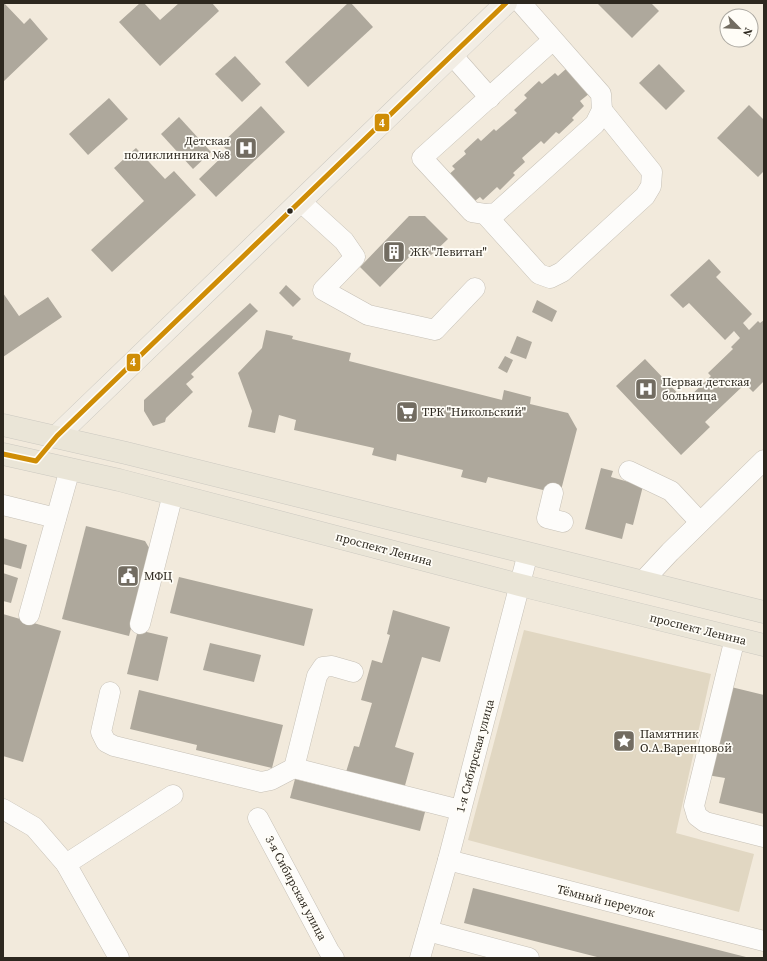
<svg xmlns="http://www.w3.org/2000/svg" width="767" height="961" viewBox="0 0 767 961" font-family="'Source Serif 4',serif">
<rect width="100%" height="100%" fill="#f2eadc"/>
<!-- green -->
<polygon fill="#e1d7c2" points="524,630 711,674 676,833 754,854 739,912 468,840"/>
<!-- building -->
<g fill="#aea89c">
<polygon points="3,3 4,3 24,24 30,18 48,39 3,82"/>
<polygon points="140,3 144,3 160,20 179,3 212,3 219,11 160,66 119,22"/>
<polygon points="348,3 351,3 373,27 308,87 285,62"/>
<polygon points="597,3 651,3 659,11 632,38"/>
<polygon points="235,56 261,84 242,102 215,74"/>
<polygon points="659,64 685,91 666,110 639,83"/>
<polygon points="567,68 590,93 580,101 584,106 572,118 574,120 559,134 556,132 544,144 541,141 522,158 525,162 513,173 515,175 500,190 497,187 483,200 480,197 471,204 446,177 455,169 452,166 466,154 464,151 478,138 481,141 494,129 496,131 517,113 514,110 527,98 524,95 539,81 542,84 555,73 558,76"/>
<polygon points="109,98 128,119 88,155 69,134"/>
<polygon points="749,105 764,120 764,171 758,177 717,138"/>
<polygon points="261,106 285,132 216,197 199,179 228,151 221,144"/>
<polygon points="179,117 211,152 193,169 161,134"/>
<polygon points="136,148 165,179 174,171 196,195 112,272 91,250 144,201 114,168"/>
<polygon points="409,216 425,216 448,239 429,257 419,247 380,287 360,267"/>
<polygon points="709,259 721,272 716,277 752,314 743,323 749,330 758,321 760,323 764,320 764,381 753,392 745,384 705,422 710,427 681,455 616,386 645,359 685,401 711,376 708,373 733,349 731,347 740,338 734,331 725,340 689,303 683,308 670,295"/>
<polygon points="286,285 301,299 293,307 279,293"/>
<polygon points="3,293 19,316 48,297 62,317 3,357"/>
<polygon points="537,300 557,311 552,322 532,312"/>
<polygon points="250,303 258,311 191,374 194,377 186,384 193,392 166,418 165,422 153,426 144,411 144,400"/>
<polygon points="266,330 293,336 292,339 351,353 349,361 502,400 504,390 531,397 530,404 568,413 577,429 560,494 488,477 486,483 461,477 463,470 397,454 396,461 372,455 374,448 294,430 296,420 279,415 275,433 248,427 252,411 238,373 262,348"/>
<polygon points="517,336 532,342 526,359 510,353"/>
<polygon points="505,356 513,360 507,373 498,368"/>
<polygon points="601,468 613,471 611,477 643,486 633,525 626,523 622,539 585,529"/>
<polygon points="86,526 145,541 151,551 129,636 62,619"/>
<polygon points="3,538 27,545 21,569 3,564"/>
<polygon points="3,573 18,578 11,603 3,601"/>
<polygon points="179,577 313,609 304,646 170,613"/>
<polygon points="393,610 450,627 440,662 422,657 395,747 414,753 404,789 346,772 354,746 359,747 372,703 361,700 372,660 382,663 390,635 387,634"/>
<polygon points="3,614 61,631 23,762 3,756"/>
<polygon points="138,630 168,637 158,681 127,674"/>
<polygon points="210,643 261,655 254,682 203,670"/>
<polygon points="727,686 764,695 764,814 719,803 725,778 707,775"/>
<polygon points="139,690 283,725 272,768 196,750 197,745 130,729"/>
<polygon points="295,779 425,812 420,831 290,798"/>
<polygon points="473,888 746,957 746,958 601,958 464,923"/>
</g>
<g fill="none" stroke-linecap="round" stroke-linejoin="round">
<!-- minor casing -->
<g stroke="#c6c0b6" stroke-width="21">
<g id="minor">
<polyline points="521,3 601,94 602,110 595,124 496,213 485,214 472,212 422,158 553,40"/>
<polyline points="452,55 490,98"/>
<polyline points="300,201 344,241 355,257 323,290 368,315 435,330 475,288"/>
<polyline points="485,214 539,274 550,278 562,272 645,196 651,186 652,172 602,110"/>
<polyline points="629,471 671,491 700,522"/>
<polyline points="553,493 547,518 563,522"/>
<polyline points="3,505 56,518"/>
<polyline points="643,581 670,552 764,460"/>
<polyline points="29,615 70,469"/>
<polyline points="140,624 173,494"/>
<polyline points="735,638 694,806 697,816 705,822 764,837"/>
<polyline points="353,672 332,666 323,667 317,676 294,768 460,810"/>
<polyline points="110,692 101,732 106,742 114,746 261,782 271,780 294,768"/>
<polyline points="3,809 34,827 66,864 119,958"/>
<polyline points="258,818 329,951 334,958"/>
<polyline points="448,860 764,941"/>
<polyline points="66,864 173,795"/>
<polyline points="428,931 529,958"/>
<polyline points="420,958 448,860 528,553"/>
</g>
</g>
<!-- major casing -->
<g stroke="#ccc9c1" stroke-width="23">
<polyline id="major" points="57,436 506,3"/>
</g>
<!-- highway casing -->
<g stroke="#ccc9c1" stroke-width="23">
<g id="highway">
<polyline points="3,425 126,453 764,612"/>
<polyline points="3,454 119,480 520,585 764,645"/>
</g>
</g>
<!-- minor -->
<use href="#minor" stroke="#fdfcfa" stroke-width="20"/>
<!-- major -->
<use href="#major" stroke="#f2ede4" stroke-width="22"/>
<!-- highway -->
<use href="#highway" stroke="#eae5d7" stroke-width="22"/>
<!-- bus-1 casing -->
<g stroke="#fffdf7" stroke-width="8">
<polyline id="bus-1" points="3,454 36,461 57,436 506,3"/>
</g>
<!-- bus-1 -->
<use href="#bus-1" stroke="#cf8d06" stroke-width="5"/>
</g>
<!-- icons -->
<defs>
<g id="hospital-square" transform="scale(1.15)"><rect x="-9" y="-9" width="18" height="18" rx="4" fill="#726c61" stroke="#fffdf7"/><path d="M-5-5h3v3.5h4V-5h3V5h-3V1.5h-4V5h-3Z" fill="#fff"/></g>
<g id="building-square" transform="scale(1.15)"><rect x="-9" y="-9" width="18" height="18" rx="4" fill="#726c61" stroke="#fffdf7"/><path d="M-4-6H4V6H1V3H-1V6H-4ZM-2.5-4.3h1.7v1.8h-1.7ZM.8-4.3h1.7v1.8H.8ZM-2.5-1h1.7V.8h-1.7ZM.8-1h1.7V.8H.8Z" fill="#fff"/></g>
<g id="supermarket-square" transform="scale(1.15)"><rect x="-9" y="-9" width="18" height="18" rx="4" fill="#726c61" stroke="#fffdf7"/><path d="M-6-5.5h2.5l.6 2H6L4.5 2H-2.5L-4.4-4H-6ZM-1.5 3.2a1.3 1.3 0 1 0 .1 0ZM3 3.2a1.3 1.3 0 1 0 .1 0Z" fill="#fff"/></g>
<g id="civic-square" transform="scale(1.15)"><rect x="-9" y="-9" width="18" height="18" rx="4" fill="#726c61" stroke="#fffdf7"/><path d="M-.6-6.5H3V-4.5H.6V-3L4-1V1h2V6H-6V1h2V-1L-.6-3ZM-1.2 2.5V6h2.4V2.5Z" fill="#fff"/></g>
<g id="sight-square" transform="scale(1.15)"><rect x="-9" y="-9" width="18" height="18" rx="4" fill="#726c61" stroke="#fffdf7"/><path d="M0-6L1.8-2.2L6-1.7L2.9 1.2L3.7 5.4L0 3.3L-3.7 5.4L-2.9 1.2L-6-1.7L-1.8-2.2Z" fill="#fff"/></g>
</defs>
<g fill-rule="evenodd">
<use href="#hospital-square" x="246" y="148"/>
<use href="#building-square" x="394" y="252"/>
<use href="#hospital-square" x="646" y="389"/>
<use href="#supermarket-square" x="407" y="412"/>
<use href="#civic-square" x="128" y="576"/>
<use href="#sight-square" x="624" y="741"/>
</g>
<!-- markers -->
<circle fill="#2d281f" stroke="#fffdf7" stroke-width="1.5" cx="290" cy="211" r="3.5"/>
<g text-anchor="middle" stroke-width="3.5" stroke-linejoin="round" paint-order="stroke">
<!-- poi labels -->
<g font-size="12" fill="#2d281f" stroke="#fffdf7" text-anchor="start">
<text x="230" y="145" text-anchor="end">Детская<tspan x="230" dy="14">поликлинника №8</tspan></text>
<text x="410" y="256">ЖК "Левитан"</text>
<text x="662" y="386">Первая детская<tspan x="662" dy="14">больница</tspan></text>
<text x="422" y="416">ТРК "Никольский"</text>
<text x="144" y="580">МФЦ</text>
<text x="640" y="738">Памятник<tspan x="640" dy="14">О.А.Варенцовой</tspan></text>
</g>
<!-- street labels -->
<g font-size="12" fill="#2d281f" stroke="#fffdf7">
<text transform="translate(384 549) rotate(15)" y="4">проспект Ленина</text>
<text transform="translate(698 629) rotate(14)" y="4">проспект Ленина</text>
<text transform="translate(475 756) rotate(-75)" y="4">1-я Сибирская улица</text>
<text transform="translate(296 888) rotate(62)" y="4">3-я Сибирская улица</text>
<text transform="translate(606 901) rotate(14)" y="4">Тёмный переулок</text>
</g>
</g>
<g stroke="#fffdf7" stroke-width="1.5">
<rect x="374" y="113" width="16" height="19" rx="4" fill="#cf8d06"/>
<rect x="126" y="353" width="15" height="19" rx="4" fill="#cf8d06"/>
</g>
<g font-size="11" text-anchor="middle" font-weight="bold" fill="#fff">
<text x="382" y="127">4</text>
<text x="133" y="366">4</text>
</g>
<!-- border -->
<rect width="767" height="961" fill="none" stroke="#2d281f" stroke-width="8"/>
<!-- north arrow -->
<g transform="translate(739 28) rotate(114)"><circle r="19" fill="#fffdf7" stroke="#aba8a1"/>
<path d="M0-3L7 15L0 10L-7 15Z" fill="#726c61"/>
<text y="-6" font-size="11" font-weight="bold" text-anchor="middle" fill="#2d281f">N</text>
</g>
</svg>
